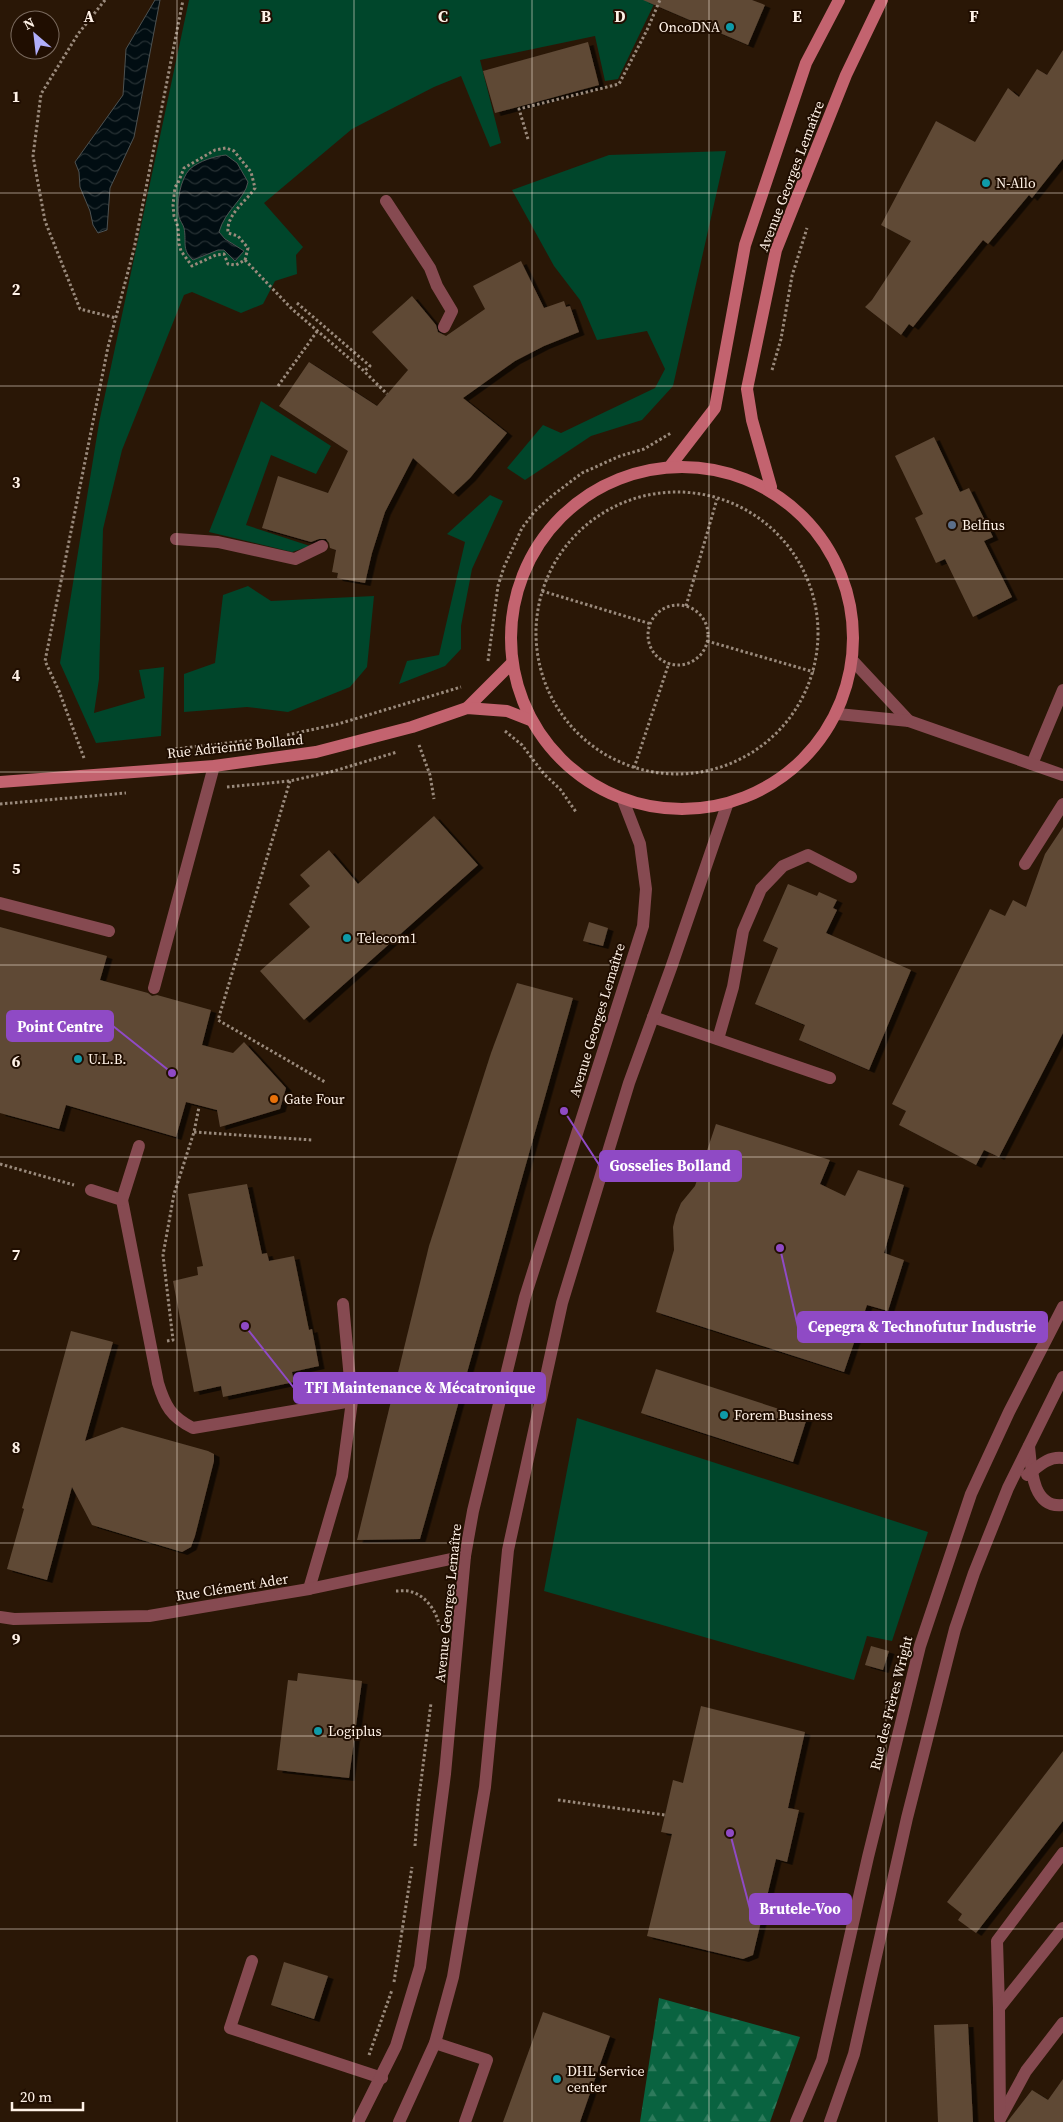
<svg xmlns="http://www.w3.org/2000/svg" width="1063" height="2122" viewBox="0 0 1063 2122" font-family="'Source Serif 4',serif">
<defs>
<pattern id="forest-firs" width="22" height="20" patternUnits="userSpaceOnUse" patternTransform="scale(1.25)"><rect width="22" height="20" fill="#096340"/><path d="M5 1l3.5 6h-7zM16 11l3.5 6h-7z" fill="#2e7a5c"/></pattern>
<pattern id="water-waves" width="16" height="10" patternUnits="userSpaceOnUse" patternTransform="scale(1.25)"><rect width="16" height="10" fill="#010d12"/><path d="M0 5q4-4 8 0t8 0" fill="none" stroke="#273134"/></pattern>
<filter id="shadow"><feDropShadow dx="5.5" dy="3" stdDeviation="0" flood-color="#0009"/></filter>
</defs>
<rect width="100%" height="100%" fill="#2a1706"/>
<!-- grass -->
<g fill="#00462b">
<polygon points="189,0 656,0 618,79 605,81 595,36 480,60 501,143 490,147 461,76 434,87 352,129 264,203 303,247 296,255 297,274 275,281 263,304 241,313 192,292 184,295 122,450 103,529 99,679 94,713 145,698 139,670 164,667 161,736 96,743 60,663 99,423"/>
<polygon points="726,151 673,386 642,420 591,436 525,480 507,468 543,425 561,433 655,388 665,369 647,331 597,340 580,300 554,266 512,190 609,155"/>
<polygon points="261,401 331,446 316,474 271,455 246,525 310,546 292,552 209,532"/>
<polygon points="490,495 503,501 472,569 461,626 461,649 445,666 399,684 407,661 439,655 465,542 447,534"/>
<polygon points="248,586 271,601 374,596 367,667 350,687 288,712 247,707 184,712 184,674 215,663 223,595"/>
<polygon points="577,1418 928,1532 892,1641 867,1636 854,1680 544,1591"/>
</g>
<!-- forest -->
<polygon fill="url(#forest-firs)" points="659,1998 800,2037 770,2122 640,2122"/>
<!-- water -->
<g fill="url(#water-waves)" stroke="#4d5252">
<polygon points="155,0 160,0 134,137 110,188 107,230 98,233 93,225 90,211 80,187 79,172 75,162 123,95 126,49"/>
<path d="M226 155 237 163 248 182C245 199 225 210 219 232L225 239 244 251 235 261 224 250H218L193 260C181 249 187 242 184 228 183 224 180 221 179 217 176 204 180 179 190 169 199 161 215 156 226 155Z"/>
</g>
<!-- building -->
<g fill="#5e4936" filter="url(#shadow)">
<polygon points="643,0 752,0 765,5 748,45"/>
<polygon points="588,42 599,85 495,113 483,71"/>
<polygon points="1063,50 1063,159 1032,198 1029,195 988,244 983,240 913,327 909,324 901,335 865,307 872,300 911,241 881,225 936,121 975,142 1008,88 1019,97 1037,69 1047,75"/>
<polygon points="521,261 544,308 564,301 566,307 570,306 579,332 544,346 515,361 463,398 507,433 470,478 453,494 413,458 385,512 372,553 365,583 337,578 338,573 332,572 336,550 330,548 329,543 326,539 319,539 311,542 262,528 278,476 328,493 348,451 279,406 309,362 377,406 408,370 372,332 412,296 436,325 438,332 446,336 485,309 473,286"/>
<polygon points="934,437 960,492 969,488 993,537 984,541 1012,597 973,617 945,559 936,563 915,518 923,514 895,456"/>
<polygon points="434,816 478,865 304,1020 260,971 310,927 289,904 310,886 300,875 329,850 358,884"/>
<polygon points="1063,827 1063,1033 999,1157 984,1150 976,1165 899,1125 906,1111 892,1104 990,909 1005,916 1013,900 1026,907 1045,854"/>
<polygon points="788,884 817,896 819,892 837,900 833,908 837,910 826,933 911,970 869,1070 799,1040 805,1025 755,1004 778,948 763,941"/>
<polygon points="589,922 608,928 603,946 583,941"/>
<polygon points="0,927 107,956 100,980 148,993 152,996 157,995 211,1010 202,1045 233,1053 244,1042 286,1088 280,1109 220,1127 217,1110 186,1102 176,1137 66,1105 59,1129 0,1113"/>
<polygon points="517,983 573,998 420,1539 357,1540 429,1246 491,1053"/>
<polygon points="716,1124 830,1160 820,1184 845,1196 858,1170 904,1185 884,1253 904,1260 888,1311 867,1305 844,1372 656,1312 674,1250 673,1227 676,1215 681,1203 695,1186"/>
<polygon points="247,1184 262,1254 267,1253 269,1261 294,1256 309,1330 312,1329 319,1366 292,1372 294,1382 223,1397 221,1386 194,1392 173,1281 198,1275 197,1267 203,1266 188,1194"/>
<polygon points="71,1331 113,1342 85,1441 122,1427 208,1451 214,1454 214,1461 195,1536 191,1547 182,1552 92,1525 72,1487 47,1580 7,1569 24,1509 22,1508"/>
<polygon points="656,1369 807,1418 793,1462 641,1413"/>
<polygon points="871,1646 889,1651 883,1670 865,1665"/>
<polygon points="298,1673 362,1681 349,1778 277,1770 288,1680 297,1681"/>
<polygon points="701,1706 805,1732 788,1808 799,1810 787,1862 776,1859 753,1955 743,1959 647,1936 672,1834 661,1832 665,1815 673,1780 683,1783"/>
<polygon points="1063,1751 1063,1821 976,1933 958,1920 962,1914 947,1902"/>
<polygon points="284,1962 328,1976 314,2019 271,2005"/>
<polygon points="543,2012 610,2036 580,2122 503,2122"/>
<polygon points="968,2024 973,2122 938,2122 934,2025"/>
<polygon points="1063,2079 1063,2122 1007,2122 1032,2090 1048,2100"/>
</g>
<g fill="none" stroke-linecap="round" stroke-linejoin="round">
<!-- path -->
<g stroke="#9a8a7c" stroke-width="3" stroke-dasharray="2.5 2.5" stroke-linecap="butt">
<polyline points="105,0 78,34 41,94 33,156 45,221 80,309 116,318"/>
<polyline points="528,139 519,109 619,84 647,30 660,0"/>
<path d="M245 260 248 248 238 236 228 233C226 214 246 202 255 188L251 172 234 151 226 148 215 150 184 168 178 183 175 187 173 205 174 216 178 227 179 244 181 251 192 266 216 255 224 254 228 264 236 265 245 260 292 309 364 371 387 394"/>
<polyline points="297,303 370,366 364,371"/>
<polyline points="772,370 781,339 792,276 807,228"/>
<polyline points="278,386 318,330"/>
<circle cx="677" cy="633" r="141"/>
<polyline points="542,591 651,624"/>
<circle cx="678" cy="635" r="30"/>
<polyline points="686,606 717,499"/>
<polyline points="707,641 814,672"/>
<polyline points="488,661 498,586 504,567 522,528 535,511 553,495 582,473 620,456 644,449 671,433"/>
<polyline points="505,731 522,745 544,774 560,789 576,812"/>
<polyline points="287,735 338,724 461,687"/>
<polyline points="419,745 430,775 434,799"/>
<polyline points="175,749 253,740"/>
<polyline points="84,758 59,691 45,661 108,347 134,249 183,0"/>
<polyline points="634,768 669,663"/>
<polyline points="290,781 218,1020 325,1082"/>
<polyline points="227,787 290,781 334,771 397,752"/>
<polyline points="0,804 126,793"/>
<polyline points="194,1132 312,1140"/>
<polyline points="0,1164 74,1185"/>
<polyline points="167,1341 173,1340 163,1255 174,1194 194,1132 199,1107"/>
<path d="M396 1591C400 1591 407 1590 412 1592 426 1596 437 1612 439 1625"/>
<polyline points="558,1800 665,1815"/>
<polyline points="415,1846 418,1805 431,1703"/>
<polyline points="394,1982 412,1867"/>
<polyline points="369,2055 392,1990"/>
</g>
<!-- lane -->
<g stroke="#864a51" stroke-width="12">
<polyline points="386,201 430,268 437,286 452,311 444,327"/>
<polyline points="176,539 218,542 295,559 322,546"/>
<polyline points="1032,764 1063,690"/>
<polyline points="1025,864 1063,804"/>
<polyline points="0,903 109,931"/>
<polyline points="154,988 214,766"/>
<polyline points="653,1017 830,1078"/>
<polyline points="718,1039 733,987 743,931 761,889 783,866 808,855 851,877"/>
<path d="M91 1190 122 1200 158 1383C165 1406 171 1417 193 1428L352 1401"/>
<polyline points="122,1200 139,1146"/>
<path d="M1029 1446C1031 1467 1032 1509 1063 1505"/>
<path d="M1027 1475C1039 1466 1048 1456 1063 1458"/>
<polyline points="309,1589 342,1476 352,1401 343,1304"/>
<polyline points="252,1961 230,2028 382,2078"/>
<polyline points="999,2008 997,1941 1063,1853"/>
<polyline points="435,2043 487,2060 465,2122"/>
<polyline points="1001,2117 1026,2071 1063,2023"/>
<polyline points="1000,2119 999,2008 1063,1928"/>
<polyline points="830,2122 854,2054 907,1818 955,1629 974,1573 1008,1488 1063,1377"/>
</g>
<!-- street -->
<g stroke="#864a51" stroke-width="12">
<polyline points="854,662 909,721"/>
<polyline points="838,714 909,721 1063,775"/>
<polyline points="0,1617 14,1619 149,1616 309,1589 465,1556"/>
<polyline points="358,2122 396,2046 420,1967 445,1774 465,1556 473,1511 525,1297 643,926 646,889 640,844 623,800"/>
<polyline points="399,2122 435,2043 453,1977 485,1787 508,1550 562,1303 629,1083 671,968 727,805"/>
<polyline points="796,2122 822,2060 868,1857 920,1646 971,1494 1009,1412 1063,1307"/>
</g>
<!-- secondary -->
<g stroke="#c3636f" stroke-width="12">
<polyline points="671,465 715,408 745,245 806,63 839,0"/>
<circle cx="682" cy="638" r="171"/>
<polyline points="771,487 752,420 747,389 776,250 846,75 882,0"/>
<polyline points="467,708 512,663"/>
<polyline points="0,782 214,766 316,752 412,727 467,708 507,711 530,720"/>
</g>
</g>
<!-- grid -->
<path fill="none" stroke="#fff2e7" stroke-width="1" stroke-opacity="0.55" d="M177 0V2122M354 0V2122M532 0V2122M709 0V2122M886 0V2122M0 193H1063M0 386H1063M0 579H1063M0 772H1063M0 965H1063M0 1157H1063M0 1350H1063M0 1543H1063M0 1736H1063M0 1929H1063"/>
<!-- markers -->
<g fill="#0f9aa8" stroke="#200e01" stroke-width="2">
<circle cx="730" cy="27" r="5"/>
<circle cx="986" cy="183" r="5"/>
<circle cx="347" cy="938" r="5"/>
<circle cx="78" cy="1059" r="5"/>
<circle cx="724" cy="1415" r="5"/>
<circle cx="318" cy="1731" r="5"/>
<circle cx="557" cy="2079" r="5"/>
</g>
<circle fill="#5c6f8a" stroke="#200e01" stroke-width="2" cx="952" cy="525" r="5"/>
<circle fill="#e8710a" stroke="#200e01" stroke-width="2" cx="274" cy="1099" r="5"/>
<g text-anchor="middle" stroke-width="4" stroke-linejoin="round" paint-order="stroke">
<!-- poi labels -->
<g font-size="14" fill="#fff2e7" stroke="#200e01" text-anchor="start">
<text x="720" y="32" text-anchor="end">OncoDNA</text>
<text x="996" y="188">N-Allo</text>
<text x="962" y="530">Belfius</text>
<text x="357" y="943">Telecom1</text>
<text x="88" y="1064">U.L.B.</text>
<text x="284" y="1104">Gate Four</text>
<text x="734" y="1420">Forem Business</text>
<text x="328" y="1736">Logiplus</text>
<text x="567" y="2076">DHL Service<tspan x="567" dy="16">center</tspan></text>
</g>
<!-- street labels -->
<g font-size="14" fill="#fff2e7" stroke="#200e01">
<text transform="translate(791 176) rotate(-69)" y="5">Avenue Georges Lemaître</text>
<text transform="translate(235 746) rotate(-6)" y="5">Rue Adrienne Bolland</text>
<text transform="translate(597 1020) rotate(-73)" y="5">Avenue Georges Lemaître</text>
<text transform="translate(232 1587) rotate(-9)" y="5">Rue Clément Ader</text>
<text transform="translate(448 1603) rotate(-84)" y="5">Avenue Georges Lemaître</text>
<text transform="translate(891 1703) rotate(-76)" y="5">Rue des Frères Wright</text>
</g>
</g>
<g font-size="16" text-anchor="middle" font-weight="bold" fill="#fff2e7" stroke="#200e01" stroke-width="4" stroke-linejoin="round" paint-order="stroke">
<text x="89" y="22">A</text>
<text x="266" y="22">B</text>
<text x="443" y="22">C</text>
<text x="620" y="22">D</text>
<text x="797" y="22">E</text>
<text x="974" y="22">F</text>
<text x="16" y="102">1</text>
<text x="16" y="295">2</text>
<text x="16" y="488">3</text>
<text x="16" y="681">4</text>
<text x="16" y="874">5</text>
<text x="16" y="1067">6</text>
<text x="16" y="1260">7</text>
<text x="16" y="1453">8</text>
<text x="16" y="1645">9</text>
</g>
<!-- callouts -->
<path fill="none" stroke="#8f4ac5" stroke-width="2" d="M172 1073L113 1026M564 1111L600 1166M780 1248L798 1327M245 1326L294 1388M730 1833L750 1909"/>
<g fill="#8f4ac5" stroke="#200e01" stroke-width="2">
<circle cx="172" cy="1073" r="5"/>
<circle cx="564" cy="1111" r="5"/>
<circle cx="780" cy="1248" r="5"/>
<circle cx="245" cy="1326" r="5"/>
<circle cx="730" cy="1833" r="5"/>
</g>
<g fill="#8f4ac5" stroke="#8f4ac5" stroke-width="2">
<rect x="7" y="1011" width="106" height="30" rx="5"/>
<rect x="600" y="1151" width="141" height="30" rx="5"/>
<rect x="798" y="1312" width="249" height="30" rx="5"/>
<rect x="294" y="1373" width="251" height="30" rx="5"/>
<rect x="750" y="1894" width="101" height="30" rx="5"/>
</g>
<g font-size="15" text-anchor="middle" font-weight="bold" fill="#fff">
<text x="60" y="1032">Point Centre</text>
<text x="670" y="1171">Gosselies Bolland</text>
<text x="922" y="1332">Cepegra &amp; Technofutur Industrie</text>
<text x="420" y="1393">TFI Maintenance &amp; Mécatronique</text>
<text x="800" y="1914">Brutele-Voo</text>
</g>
<!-- north arrow -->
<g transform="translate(35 35) rotate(332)"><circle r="24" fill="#200e01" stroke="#79695d"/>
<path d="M0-4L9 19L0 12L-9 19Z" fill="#b0aefa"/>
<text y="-8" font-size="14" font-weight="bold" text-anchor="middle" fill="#fff2e7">N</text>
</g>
<!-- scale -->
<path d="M12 2102v8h71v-8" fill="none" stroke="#fff2e7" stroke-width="2.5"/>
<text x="20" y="2102" font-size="15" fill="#fff2e7" stroke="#200e01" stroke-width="4" paint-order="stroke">20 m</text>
</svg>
